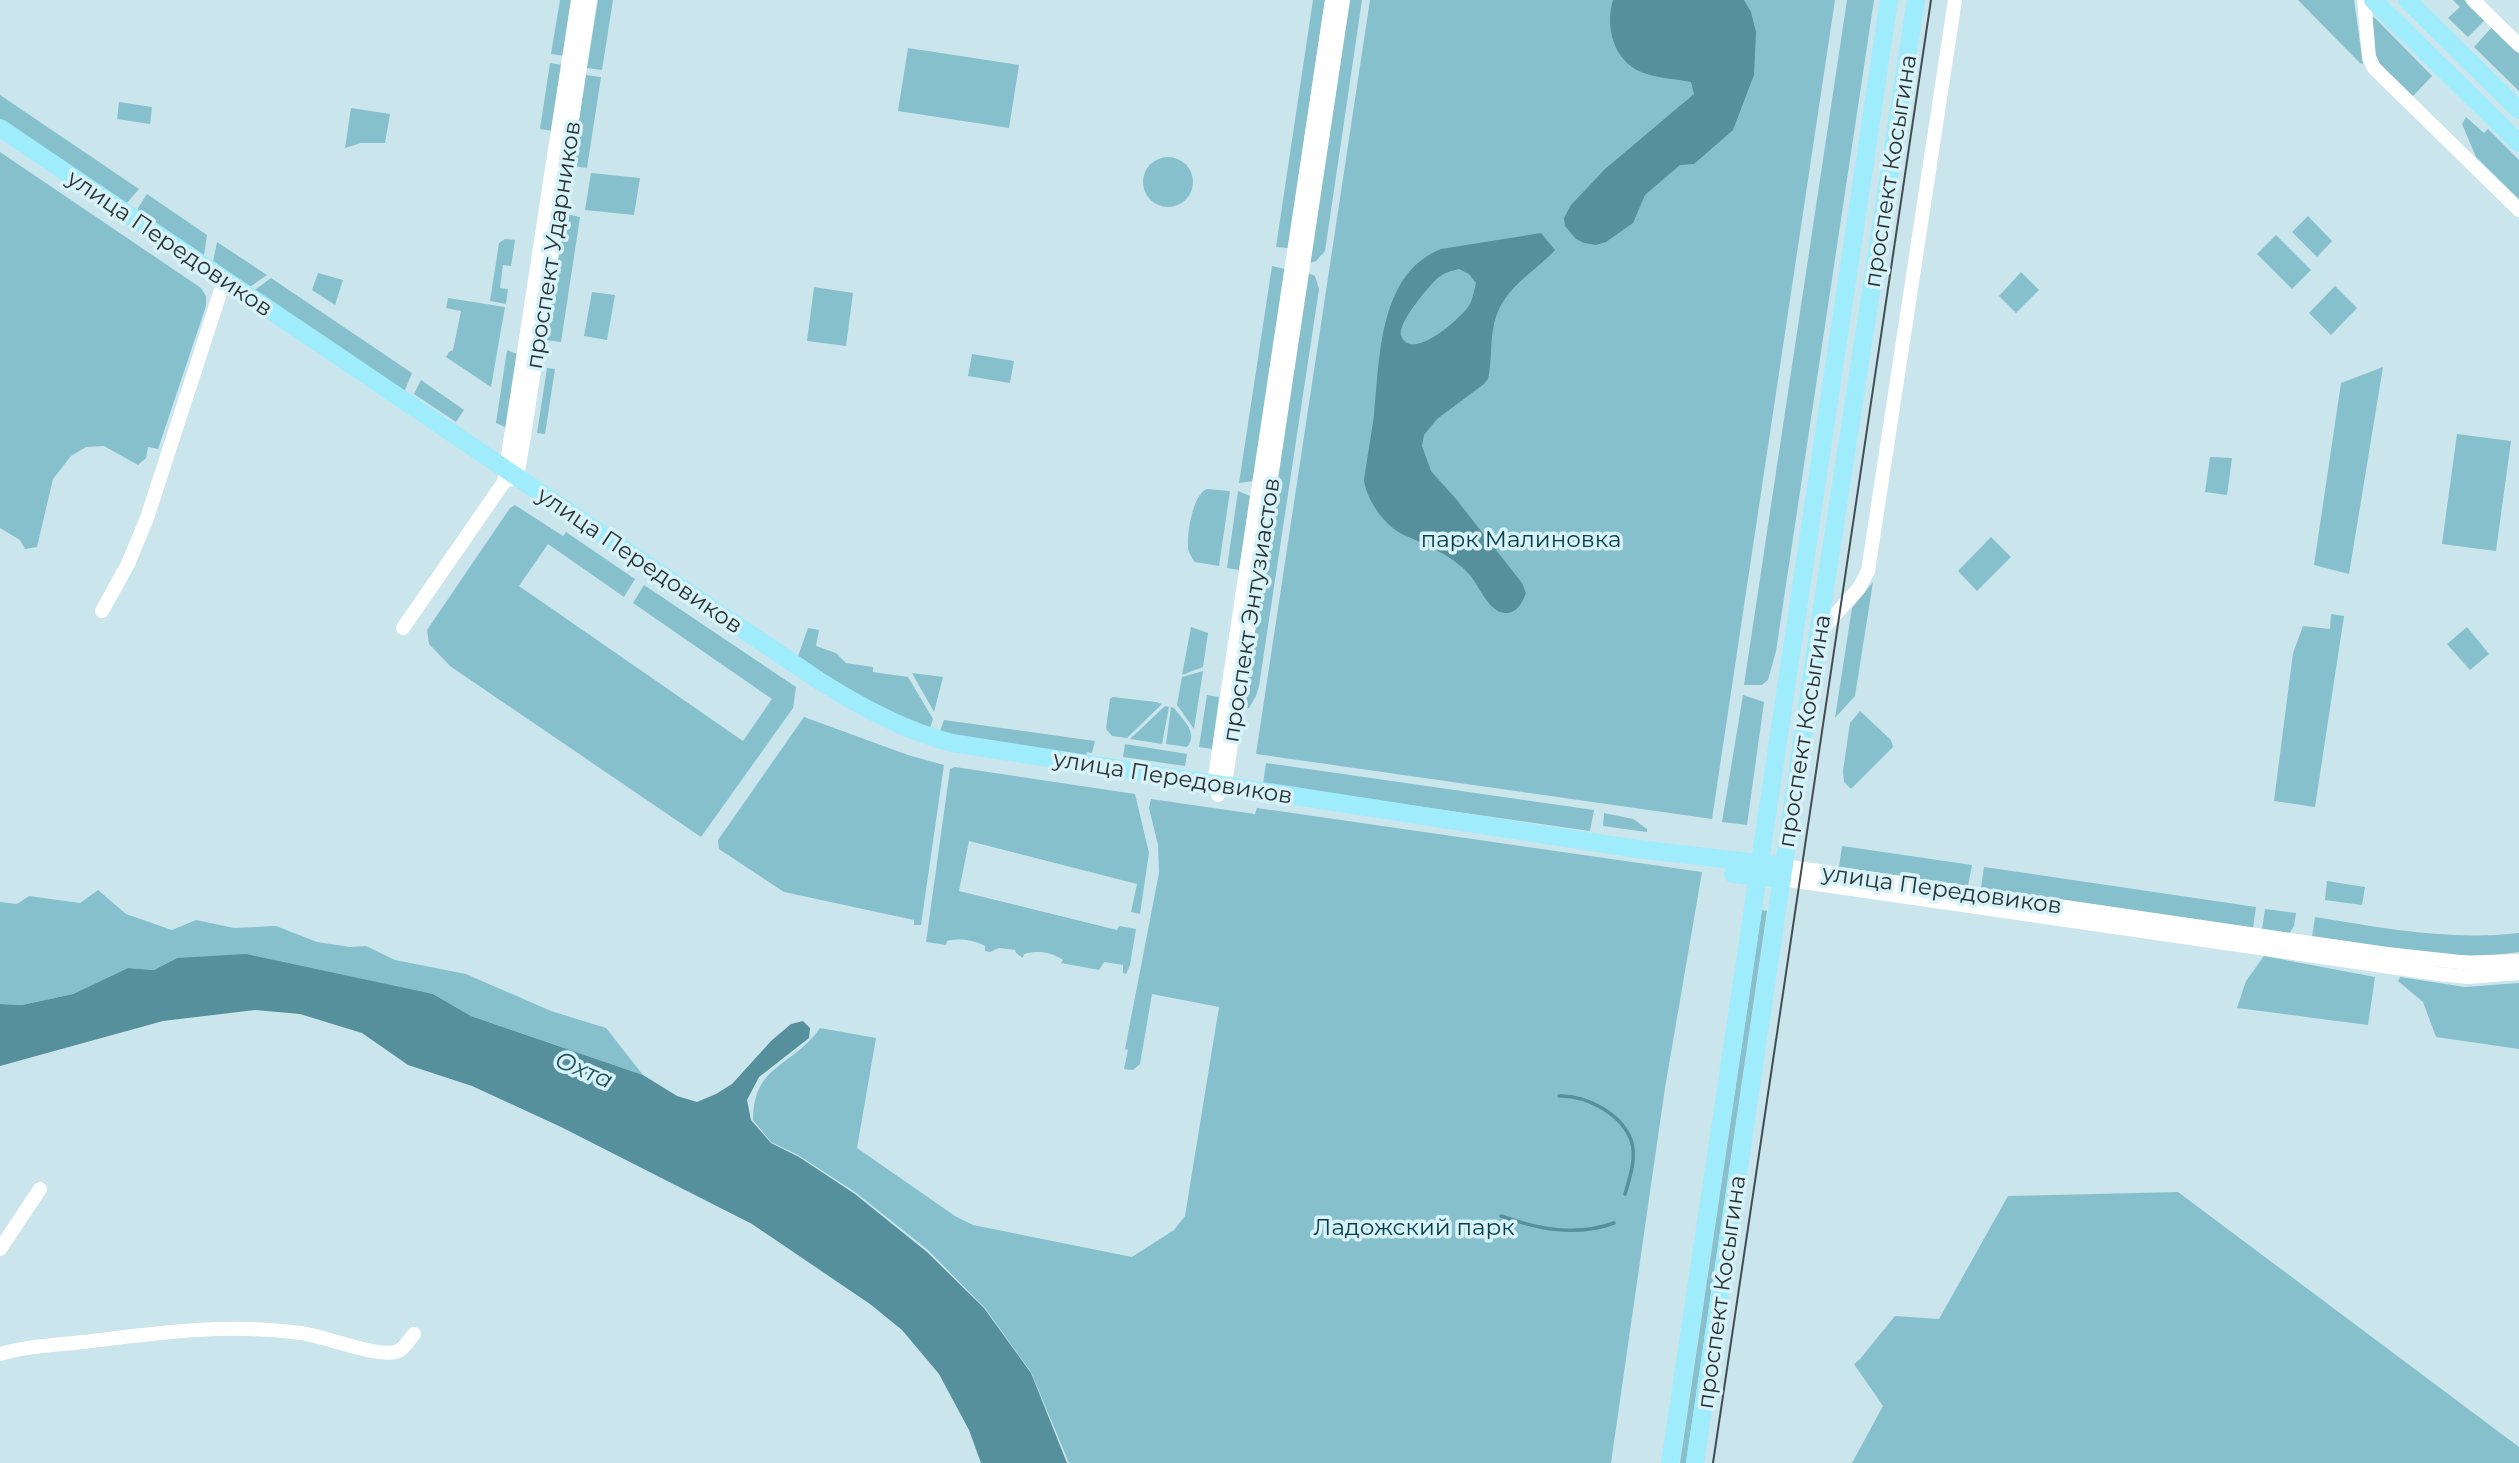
<svg xmlns="http://www.w3.org/2000/svg" width="2519" height="1463" viewBox="0 0 2519 1463" font-family="Montserrat,sans-serif">
<rect width="100%" height="100%" fill="#cae5ec"/>
<!-- green -->
<g fill="#87c0cd">
<polygon points="560,0 573,0 564,56 551,54"/>
<polygon points="598,0 613,0 602,70 587,68"/>
<polygon points="1313,0 1325,0 1288,248 1276,247"/>
<polygon points="1349,0 1362,0 1325,251 1316,261 1310,263"/>
<polygon points="1370,0 1835,0 1712,819 1256,754"/>
<polygon points="1847,0 1874,0 1776,651 1768,680 1762,685 1744,685"/>
<polygon points="2298,0 2354,0 2363,64 2360,63"/>
<polygon points="2453,0 2464,0 2485,20 2468,37 2448,18 2460,7"/>
<polygon points="2372,17 2375,18 2432,76 2413,96 2378,62 2375,56"/>
<polygon points="2492,27 2519,54 2519,91 2474,47"/>
<polygon points="908,48 1019,65 1009,128 898,111"/>
<polygon points="550,63 563,65 553,131 540,129"/>
<polygon points="586,75 601,77 587,168 572,166"/>
<polygon points="0,95 139,189 126,204 0,122"/>
<polygon points="119,102 152,107 150,124 117,119"/>
<polygon points="351,108 390,114 385,143 361,143 345,148"/>
<polygon points="2466,117 2484,133 2488,129 2519,160 2519,199 2476,157 2462,124"/>
<polygon points="0,152 201,288 206,296 206,306 158,449 148,447 146,458 138,465 104,446 86,447 71,456 53,479 37,547 25,549 20,540 0,528"/>
<circle cx="1168" cy="182" r="25"/>
<polygon points="591,173 640,178 634,215 585,210"/>
<polygon points="147,194 207,235 204,255 201,258 138,212 138,208"/>
<polygon points="565,214 580,217 561,342 546,340"/>
<polygon points="2308,216 2332,241 2317,257 2292,232"/>
<polygon points="2276,235 2311,270 2292,289 2257,254"/>
<polygon points="505,239 515,240 511,266 503,265 500,288 508,289 506,304 490,301 499,243"/>
<polygon points="217,242 267,275 247,289 213,262"/>
<polygon points="1272,266 1285,269 1253,481 1239,483"/>
<polygon points="2021,272 2039,290 2016,313 1999,296"/>
<polygon points="318,273 343,280 335,305 312,290"/>
<polygon points="1308,273 1315,276 1319,289 1259,686 1256,696 1249,708 1243,707"/>
<polygon points="271,278 412,373 405,390 399,392 252,292"/>
<polygon points="2335,286 2357,308 2331,335 2309,313"/>
<polygon points="814,287 853,293 846,346 807,341"/>
<polygon points="592,292 615,295 607,340 584,336"/>
<polygon points="448,298 505,307 491,387 446,357 449,352 453,350 461,311 446,308"/>
<polygon points="507,350 517,354 507,428 496,423"/>
<polygon points="972,354 1014,361 1010,383 968,376"/>
<polygon points="2383,367 2349,574 2314,565 2341,383"/>
<polygon points="547,368 555,369 545,434 537,433"/>
<polygon points="421,380 464,410 456,422 414,394"/>
<polygon points="2457,434 2511,441 2496,551 2442,544"/>
<polygon points="2210,457 2232,458 2227,495 2205,492"/>
<path d="M1207 489 1230 491 1219 566 1195 562C1192 558 1188 552 1188 547 1187 532 1193 494 1207 489Z"/>
<polygon points="1238,491 1250,496 1239,570 1227,568"/>
<polygon points="515,505 563,536 566,532 635,579 624,597 548,544 519,586 743,741 772,699 633,603 644,585 796,687 793,708 701,837 450,666 429,644 427,630 510,508"/>
<polygon points="1991,537 2011,557 1977,591 1958,571"/>
<polygon points="1873,582 1855,696 1835,718 1852,608"/>
<polygon points="2331,614 2344,616 2315,807 2274,801 2293,653 2303,626 2330,629"/>
<polygon points="1191,627 1208,633 1203,667 1182,675"/>
<polygon points="2467,627 2489,654 2470,670 2447,644"/>
<polygon points="808,628 819,630 816,646 836,653 846,663 873,667 873,672 908,677 933,719 930,728 890,716 797,659"/>
<polygon points="1203,671 1194,729 1177,705 1182,677"/>
<polygon points="912,673 943,677 934,712"/>
<polygon points="1207,695 1219,697 1212,749 1199,747"/>
<polygon points="1743,695 1764,702 1747,825 1722,822"/>
<polygon points="1113,697 1156,702 1162,704 1127,738 1112,736 1106,729 1110,699"/>
<polygon points="1165,706 1169,707 1162,744 1130,739"/>
<path d="M1171 707 1174 708C1183 720 1199 733 1187 747L1166 744Z"/>
<polygon points="1860,711 1891,740 1893,747 1851,789 1844,782 1843,771 1850,723"/>
<polygon points="804,717 908,755 944,765 921,925 914,925 914,920 784,892 719,849 718,840"/>
<polygon points="944,720 1095,741 1092,753 1087,752 1086,758 939,734"/>
<polygon points="1125,744 1187,754 1185,766 1123,757"/>
<polygon points="1266,763 1594,810 1590,831 1263,784"/>
<path d="M955 767 1135 794 1149 853 1140 914 1131 912 1137 884 969 841 959 891 1117 930 1119 926 1136 929 1130 965 1126 974 1123 973V965L1104 962 1099 970 1061 963 1063 960C1051 952 1038 950 1024 954L1023 958 1016 953 1015 950 999 948 990 952 985 951V946C974 940 960 938 947 941L946 945 926 942 950 769Z"/>
<path d="M1151 799 1255 814 1257 808 1702 872 1665 1088 1611 1463H1069L1031 1372 985 1308 928 1250 855 1192 798 1155 771 1142 753 1120C753 1064 793 1067 820 1028L876 1038 857 1148 955 1216 973 1225 1132 1257 1174 1230 1185 1216 1219 1007 1152 994 1140 1064 1133 1070 1124 1069 1128 1050 1125 1049 1159 873 1158 845 1149 808Z"/>
<polygon points="1604,813 1633,819 1647,829 1647,832 1603,826"/>
<polygon points="1842,846 1972,865 1968,886 1839,867"/>
<polygon points="1984,867 2256,907 2253,928 1981,888"/>
<polygon points="2327,881 2365,887 2362,905 2325,900"/>
<polygon points="98,890 126,914 172,930 196,920 234,928 276,926 317,942 350,947 366,946 395,960 466,974 551,1011 606,1028 643,1075 471,1016 433,994 177,958 154,970 128,968 73,994 22,1005 0,1004 0,902 17,904 29,896 80,903"/>
<polygon points="2265,909 2296,913 2294,926 2289,934 2262,930"/>
<polygon points="1762,910 1767,911 1686,1463 1680,1463"/>
<path d="M2315 917C2383 928 2450 941 2519 933V952C2450 962 2380 946 2312 937Z"/>
<polygon points="2264,956 2375,977 2368,1025 2237,1008 2246,981"/>
<polygon points="2400,977 2465,987 2519,983 2519,1049 2436,1037 2423,1002 2398,981"/>
<polygon points="2178,1192 2519,1447 2519,1463 1852,1463 1883,1406 1854,1364 1860,1359 1895,1316 1939,1319 2008,1196"/>
</g>
<!-- water -->
<g fill="#56909d" fill-rule="evenodd">
<path d="M1613 0H1744L1751 12 1756 32 1754 75 1733 130 1694 164 1680 165 1645 195 1633 223 1606 242 1596 245 1584 243 1576 239 1565 226 1564 218 1571 205 1605 169 1694 94 1691 82C1675 79 1656 78 1641 72 1613 60 1605 26 1613 0Z"/>
<path d="M1541 233 1555 250C1533 274 1502 288 1494 324 1490 342 1492 361 1488 379L1484 384 1437 419 1424 435 1422 446 1431 471 1456 499 1522 583 1526 593C1522 603 1517 614 1504 613 1488 611 1479 585 1469 574 1453 556 1425 544 1404 535 1385 527 1366 499 1364 480 1367 458 1371 437 1374 415 1380 359 1378 274 1441 249ZM1459 269 1469 274 1476 283C1474 290 1473 298 1470 304 1463 317 1410 364 1401 335 1397 324 1430 284 1439 277 1446 272 1451 271 1459 269Z"/>
<polygon points="246,954 433,994 471,1016 643,1075 677,1096 697,1102 716,1094 732,1084 771,1041 791,1024 803,1021 810,1028 809,1038 759,1077 747,1100 751,1120 771,1143 799,1157 855,1194 927,1252 984,1308 1031,1373 1067,1463 981,1463 969,1430 939,1374 902,1330 870,1304 752,1224 561,1127 472,1086 408,1065 362,1033 300,1014 255,1010 163,1021 0,1066 0,1004 22,1005 73,994 128,968 154,970 177,958"/>
</g>
<g fill="none" stroke-linecap="round" stroke-linejoin="round">
<!-- stream -->
<g stroke="#56909d" stroke-width="3.5">
<path d="M1559 1096C1585 1095 1621 1113 1631 1140 1637 1157 1630 1177 1625 1194"/>
<path d="M1501 1216C1538 1229 1576 1237 1614 1223"/>
</g>
<!-- minor -->
<g stroke="#fff" stroke-width="14">
<polyline points="2364,0 2369,57 2374,68 2519,210"/>
<polyline points="2473,0 2519,45"/>
<polyline points="509,480 517,477 524,436 590,0"/>
<polyline points="102,611 128,564 147,518 221,290"/>
<polyline points="403,628 504,482 578,0"/>
<polyline points="1818,634 1859,588 1868,571 1955,0"/>
<polyline points="1217,791 1214,783 1332,0"/>
<polyline points="1218,795 1225,784 1228,764 1343,0"/>
<polyline points="1784,866 2387,954 2469,963 2519,961"/>
<polyline points="1782,879 2438,974 2468,977 2519,973"/>
<polyline points="0,1249 40,1189"/>
<path d="M0 1354C27 1346 56 1345 84 1342 156 1333 229 1323 301 1333 324 1336 376 1357 395 1352 404 1350 408 1341 414 1334"/>
</g>
<!-- major -->
<g stroke="#9eecfc" stroke-width="18">
<polyline points="2373,0 2519,143"/>
<polyline points="2407,0 2519,110"/>
<path d="M0 128 818 680C861 707 903 730 952 743L1637 849 1784 866"/>
<polyline points="1733,874 1782,879"/>
<polyline points="1670,1463 1889,0"/>
<polyline points="1695,1463 1818,634 1916,0"/>
</g>
<!-- tram -->
<polyline stroke="#424e52" stroke-width="2" points="1713,1463 1931,0"/>
</g>
<g text-anchor="middle" stroke-width="7" stroke-linejoin="round" paint-order="stroke">
<!-- street labels -->
<g font-size="23" fill="#2a3437" stroke="#d7f3f9">
<text transform="translate(1890 171) rotate(-81)" y="8">проспект Косыгина</text>
<text transform="translate(170 243) rotate(34)" y="8">улица Передовиков</text>
<text transform="translate(553 245) rotate(-81)" y="8">проспект Ударников</text>
<text transform="translate(640 560) rotate(34)" y="8">улица Передовиков</text>
<text transform="translate(1251 610) rotate(-81)" y="8">проспект Энтузиастов</text>
<text transform="translate(1804 731) rotate(-81)" y="8">проспект Косыгина</text>
<text transform="translate(1173 777) rotate(9)" y="8">улица Передовиков</text>
<text transform="translate(1942 889) rotate(8)" y="8">улица Передовиков</text>
<text transform="translate(1721 1292) rotate(-82)" y="8">проспект Косыгина</text>
</g>
<!-- park labels -->
<g font-size="23" fill="#053e49" stroke="#d7f3f9">
<text x="1521" y="547">парк Малиновка</text>
<text x="1414" y="1235">Ладожский парк</text>
</g>
<!-- water labels -->
<g font-size="24" font-style="italic" fill="#1e515c" stroke="#d7f3f9">
<text transform="translate(584 1070) rotate(23)" y="8">Охта</text>
</g>
</g>
</svg>
